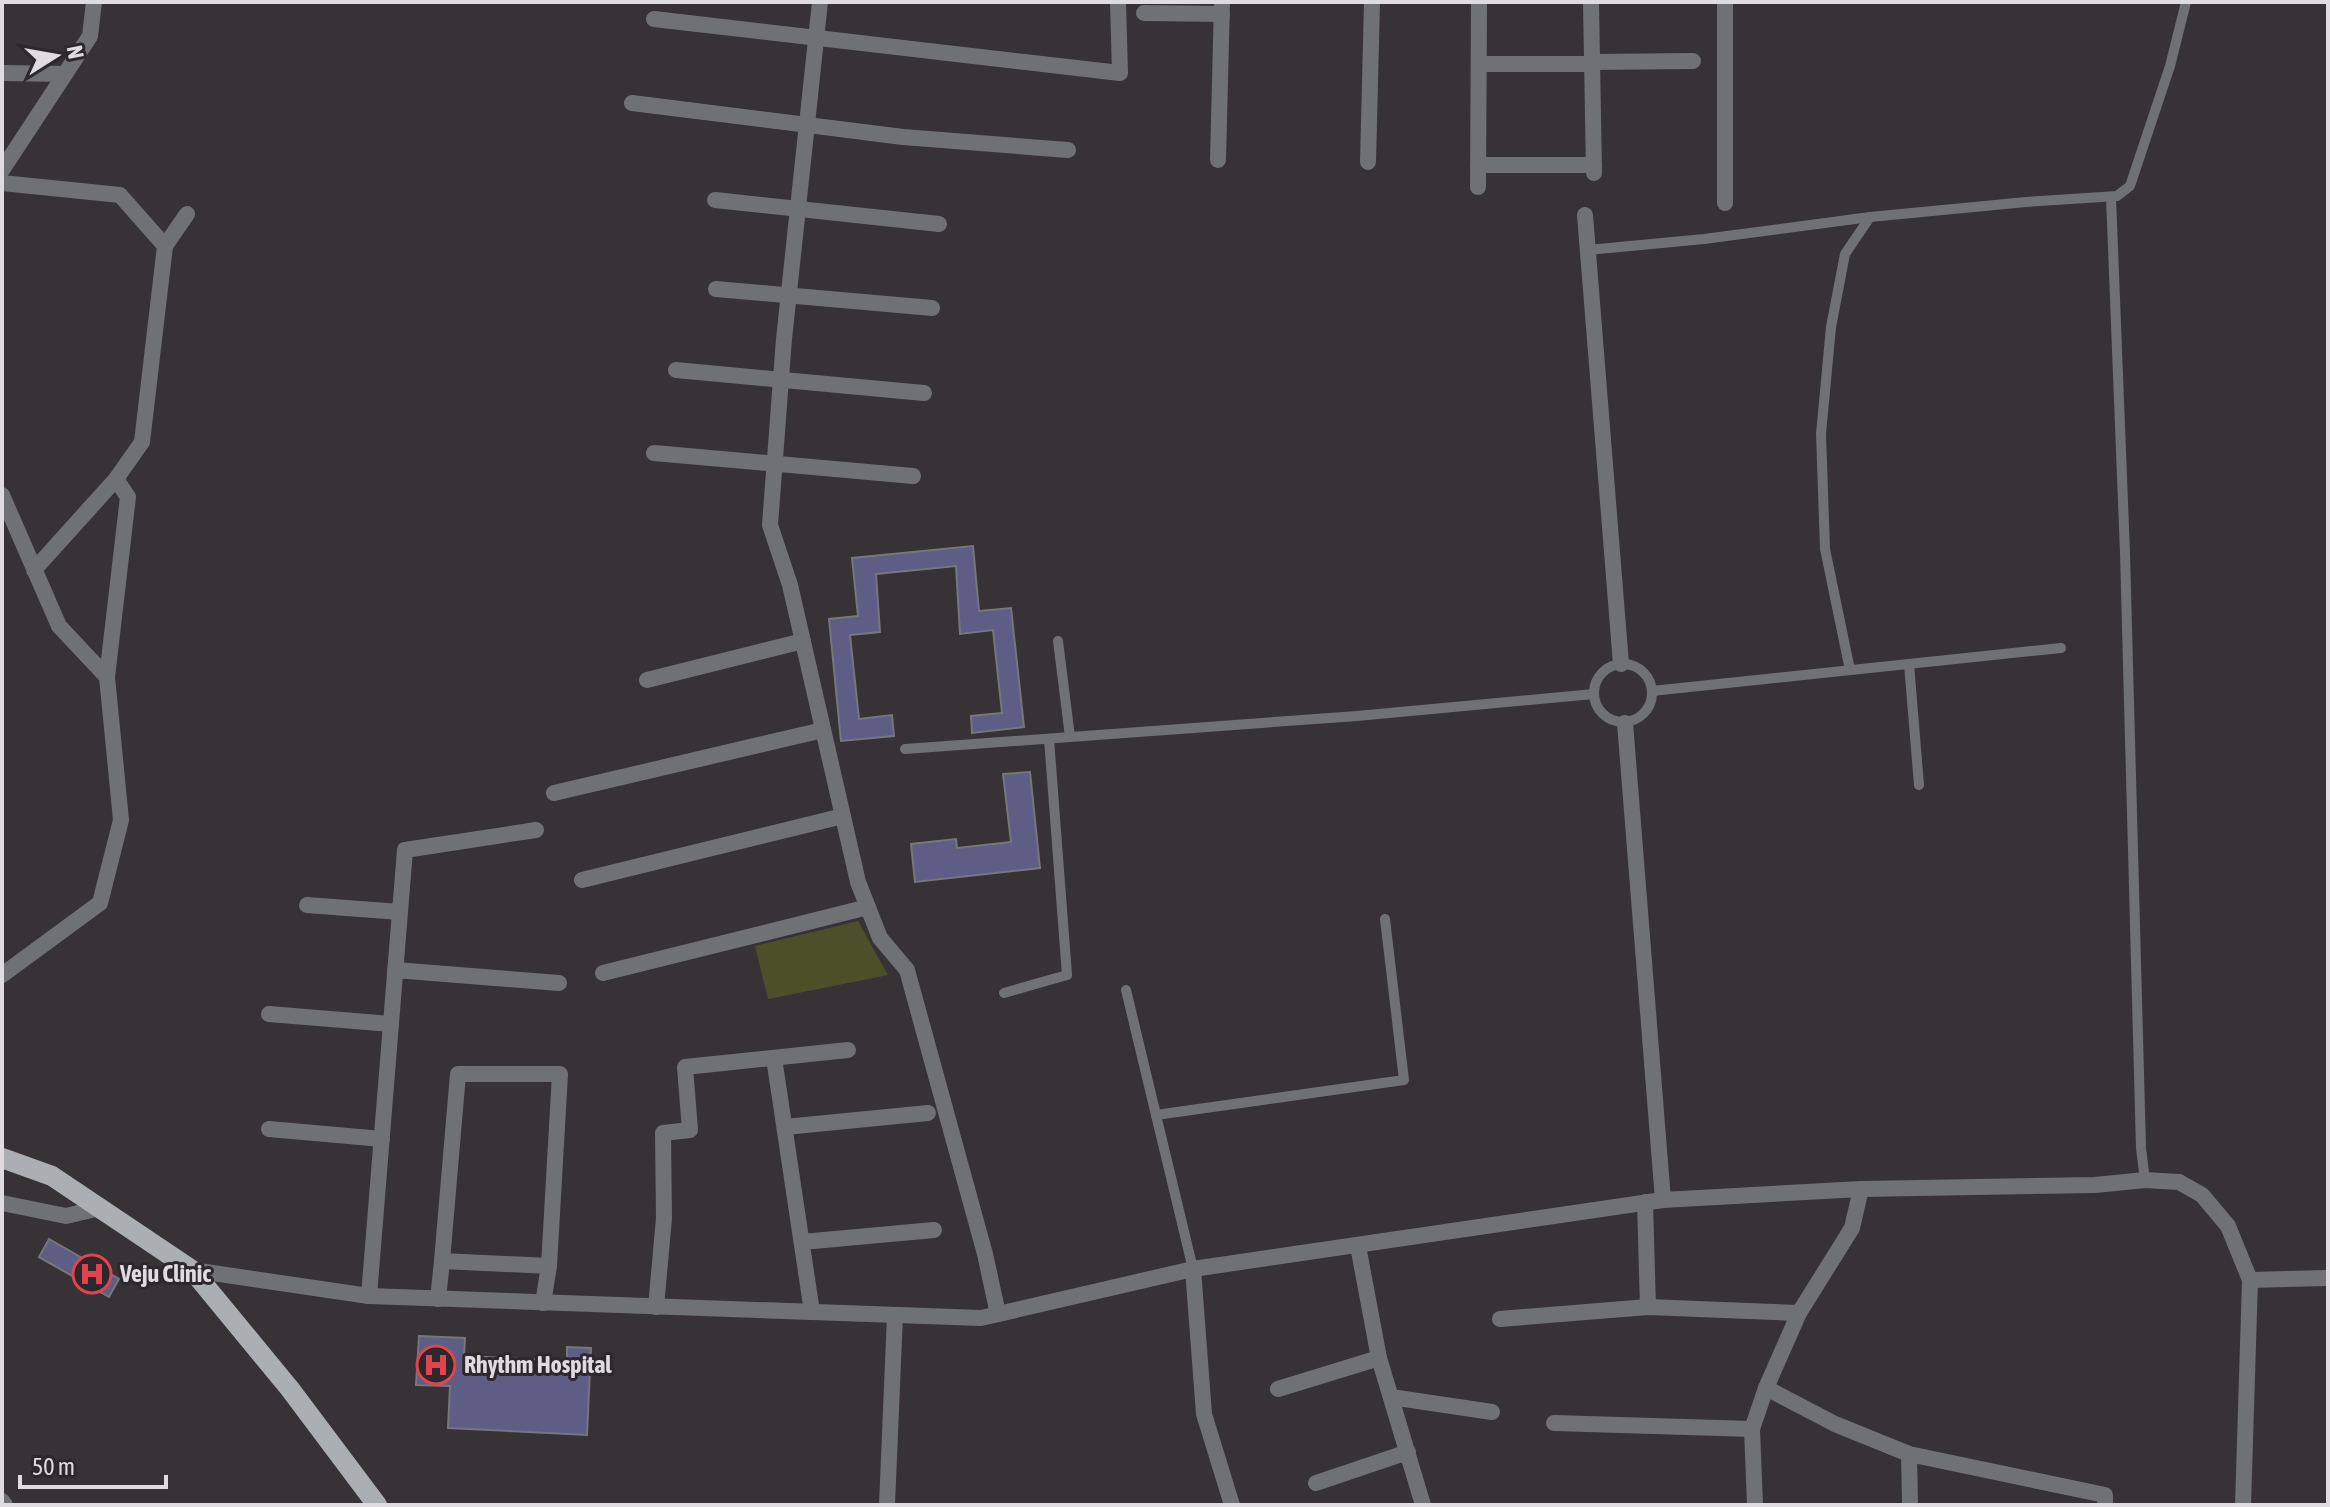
<svg xmlns="http://www.w3.org/2000/svg" width="2330" height="1507" viewBox="0 0 2330 1507" font-family="'Asap Condensed',sans-serif">
<rect width="100%" height="100%" fill="#363236"/>
<!-- green -->
<polygon fill="#4c5029" points="858,921 888,975 768,999 755,946"/>
<!-- building -->
<g fill="#5e5d85" stroke="#76777c" stroke-width="2">
<polygon points="973,546 979,611 1011,608 1024,727 972,733 971,716 1002,713 993,630 960,634 956,566 876,574 880,632 850,635 859,719 892,715 894,736 841,741 829,619 858,616 852,558"/>
<polygon points="1030,772 1040,868 915,882 911,844 956,839 957,848 1011,842 1003,774"/>
<polygon points="49,1239 119,1279 109,1297 39,1257"/>
<polygon points="419,1336 465,1338 464,1356 567,1361 567,1347 591,1348 587,1435 448,1428 450,1386 416,1385"/>
</g>
<g fill="none" stroke-linecap="round" stroke-linejoin="round">
<!-- service -->
<g stroke="#707174" stroke-width="10">
<polyline points="2111,197 2125,553 2141,1148 2145,1180"/>
<polyline points="1588,250 1704,239 1870,217 2026,202 2117,196 2130,186 2170,66 2186,2"/>
<polyline points="1058,641 1070,737"/>
<circle cx="1623" cy="693" r="29"/>
<polyline points="1909,664 1919,785"/>
<polyline points="1850,670 1825,549 1821,434 1831,327 1845,254 1870,217"/>
<polyline points="1652,691 2061,648"/>
<polyline points="905,749 1357,716 1594,694"/>
<polyline points="1126,990 1193,1269"/>
<polyline points="1004,993 1067,975 1049,739"/>
<polyline points="1156,1115 1404,1080 1385,919"/>
</g>
<!-- minor -->
<g stroke="#707174" stroke-width="16">
<polyline points="820,2 784,339 770,525 790,585 858,882 880,938 907,970 985,1254 998,1314"/>
<polyline points="1591,2 1594,173"/>
<polyline points="1725,2 1725,203"/>
<polyline points="1144,13 1222,14"/>
<polyline points="654,19 1120,73 1118,2"/>
<polyline points="1592,62 1693,61"/>
<polyline points="1479,64 1593,64"/>
<polyline points="2,73 65,74"/>
<polyline points="632,103 903,137 1068,150"/>
<polyline points="1218,160 1222,2"/>
<polyline points="1368,162 1372,2"/>
<polyline points="1478,165 1594,165"/>
<polyline points="2,183 120,195 165,246 142,442 116,479 34,570"/>
<polyline points="1478,187 1479,2"/>
<polyline points="715,200 939,224"/>
<polyline points="1585,215 1621,664"/>
<polyline points="165,246 187,214"/>
<polyline points="716,289 932,308"/>
<polyline points="676,370 924,393"/>
<polyline points="654,453 913,476"/>
<polyline points="107,677 128,497 116,479"/>
<polyline points="647,680 803,641"/>
<polyline points="1625,723 1663,1200"/>
<polyline points="554,793 823,730"/>
<polyline points="582,880 843,816"/>
<polyline points="307,905 400,912"/>
<polyline points="395,970 559,983"/>
<polyline points="603,973 868,907"/>
<polyline points="269,1014 391,1024"/>
<polyline points="774,1058 812,1312"/>
<polyline points="785,1127 928,1113"/>
<polyline points="269,1129 382,1139"/>
<polyline points="1645,1202 1648,1307"/>
<polyline points="2,1203 66,1216 100,1208"/>
<polyline points="802,1242 934,1230"/>
<polyline points="1358,1246 1379,1358 1423,1505"/>
<polyline points="369,1296 405,850 536,830"/>
<polyline points="438,1299 442,1261"/>
<polyline points="543,1303 549,1266 560,1074 458,1074 442,1261 549,1266"/>
<polyline points="656,1307 664,1218 663,1133 690,1130 685,1067 848,1050"/>
<polyline points="1500,1319 1648,1307 1799,1313"/>
<polyline points="1766,1388 1835,1424 1909,1454 2105,1495 2105,1505"/>
<polyline points="1278,1389 1379,1358"/>
<polyline points="1391,1397 1492,1412"/>
<polyline points="1554,1423 1752,1429"/>
<polyline points="1909,1454 1910,1505"/>
<polyline points="1316,1483 1408,1452"/>
<polyline points="2,1501 5,1505"/>
<polyline points="887,1505 895,1315"/>
<polyline points="1755,1505 1752,1429 1766,1388 1799,1313 1852,1228 1861,1189"/>
<polyline points="2243,1505 2250,1280"/>
</g>
<!-- tertiary -->
<g stroke="#707174" stroke-width="16">
<polyline points="2,170 90,36 94,2"/>
<polyline points="2,495 59,626 107,677 121,820 100,903 2,975"/>
<polyline points="1193,1269 1204,1414 1232,1505"/>
<polyline points="192,1270 369,1296 981,1318 1193,1269 1663,1200 1861,1189 2095,1185 2145,1180 2179,1182 2202,1195 2228,1226 2250,1280 2328,1278"/>
</g>
<!-- primary -->
<polyline stroke="#abaeb3" stroke-width="20" points="2,1158 52,1176 192,1270 290,1389 377,1505"/>
</g>
<!-- icons -->
<defs>
<g id="hospital-ring" transform="scale(2)"><circle r="9.5" fill="#2c282c" stroke="#e0444e" stroke-width="1.5"/><path d="M-5-5h3v3.5h4V-5h3V5h-3V1.5h-4V5h-3Z" fill="#e0444e"/></g>
</defs>
<g fill-rule="evenodd">
<use href="#hospital-ring" x="92" y="1274"/>
<use href="#hospital-ring" x="436" y="1365"/>
</g>
<g text-anchor="middle" stroke-width="6" stroke-linejoin="round" paint-order="stroke">
<!-- poi labels -->
<g font-size="24" font-weight="bold" fill="#dedcde" stroke="#2c282c" text-anchor="start">
<text x="120" y="1282">Veju Clinic</text>
<text x="464" y="1373">Rhythm Hospital</text>
</g>
</g>
<!-- border -->
<rect width="2330" height="1507" fill="none" stroke="#dedcde" stroke-width="8"/>
<!-- north arrow -->
<g transform="translate(56 56) rotate(79)" stroke="#2c282c" stroke-width="6" paint-order="stroke">
<path d="M0-6L14 30L0 20L-14 30Z" fill="#dedcde"/>
<text y="-12" font-size="22" font-weight="bold" text-anchor="middle" fill="#dedcde">N</text>
</g>
<!-- scale -->
<path d="M20 1475v12h146v-12" fill="none" stroke="#dedcde" stroke-width="4"/>
<text x="32" y="1475" font-size="24" fill="#dedcde" stroke="#2c282c" stroke-width="6" paint-order="stroke">50 m</text>
</svg>
